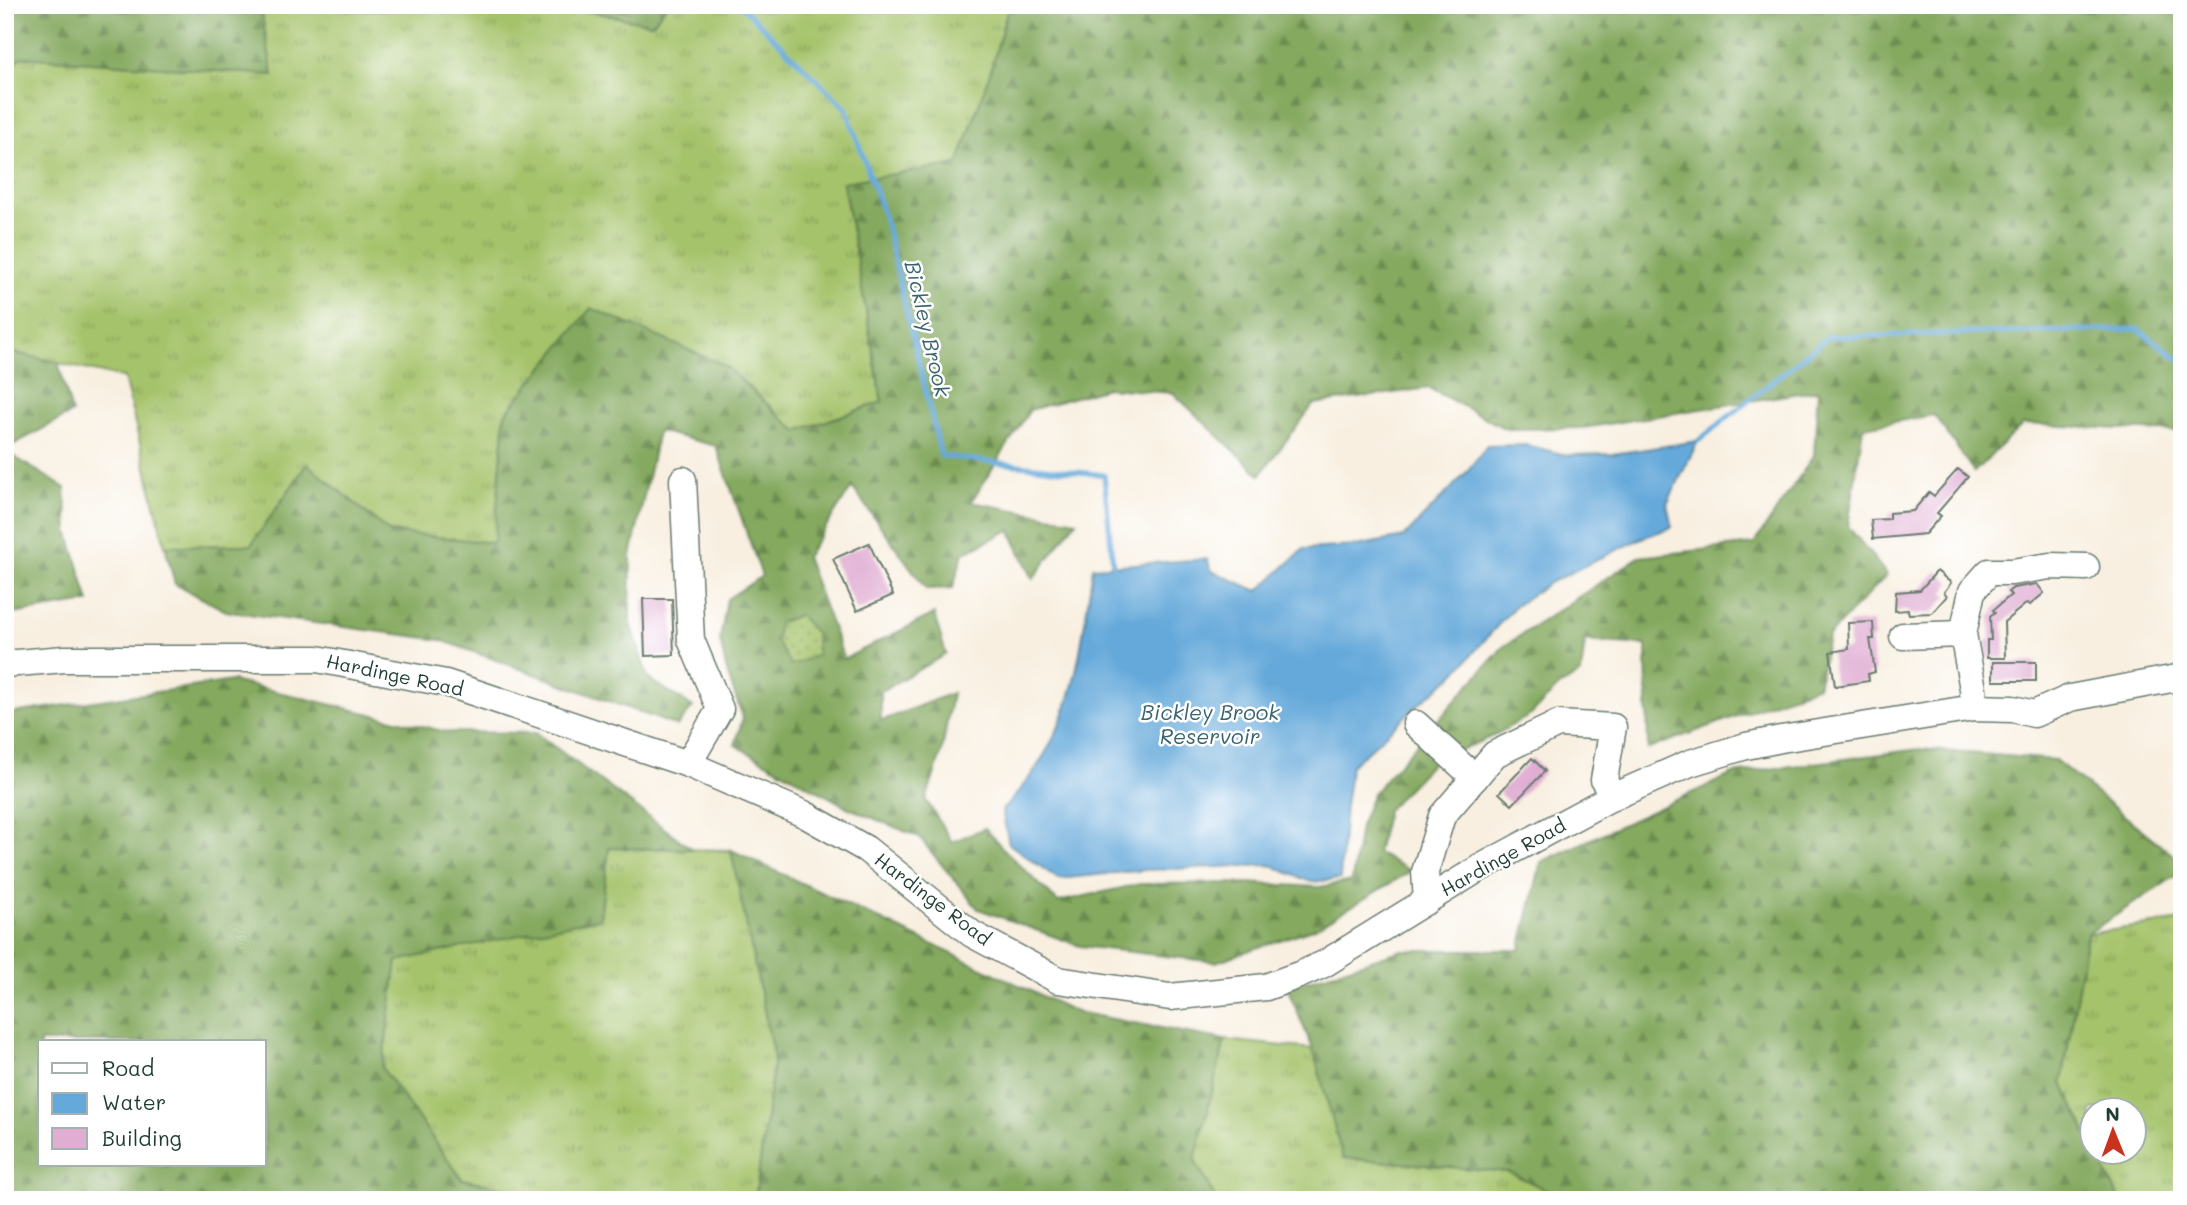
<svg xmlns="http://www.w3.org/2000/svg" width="2187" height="1205" viewBox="0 0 2187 1205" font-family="Mali,sans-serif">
<defs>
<pattern id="grass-tufts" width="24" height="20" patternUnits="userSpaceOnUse" patternTransform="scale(1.75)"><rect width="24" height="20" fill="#a5c36b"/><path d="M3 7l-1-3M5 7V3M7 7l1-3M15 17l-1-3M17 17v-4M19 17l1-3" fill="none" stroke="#86a059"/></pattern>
<pattern id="forest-firs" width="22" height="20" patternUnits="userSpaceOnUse" patternTransform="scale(1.75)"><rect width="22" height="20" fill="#84a95f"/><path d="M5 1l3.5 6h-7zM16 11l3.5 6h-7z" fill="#6b8b4f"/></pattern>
<pattern id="park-dots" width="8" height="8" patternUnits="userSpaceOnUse" patternTransform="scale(1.75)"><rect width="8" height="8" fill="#a5c36b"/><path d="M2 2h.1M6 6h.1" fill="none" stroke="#86a059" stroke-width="1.8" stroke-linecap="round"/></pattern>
</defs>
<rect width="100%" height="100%" fill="#fff"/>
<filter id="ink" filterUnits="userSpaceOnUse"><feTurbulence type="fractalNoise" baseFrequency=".0143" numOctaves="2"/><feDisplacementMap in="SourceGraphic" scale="14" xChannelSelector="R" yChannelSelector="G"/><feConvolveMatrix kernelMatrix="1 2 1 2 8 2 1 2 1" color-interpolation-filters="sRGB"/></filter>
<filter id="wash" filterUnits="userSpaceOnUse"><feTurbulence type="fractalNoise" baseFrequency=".00686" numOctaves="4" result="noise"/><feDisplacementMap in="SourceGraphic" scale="28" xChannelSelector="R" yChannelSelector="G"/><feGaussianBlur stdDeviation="1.57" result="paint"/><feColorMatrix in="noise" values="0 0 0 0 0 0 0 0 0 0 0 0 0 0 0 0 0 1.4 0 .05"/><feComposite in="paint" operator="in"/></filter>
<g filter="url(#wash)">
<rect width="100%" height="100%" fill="#f8efe0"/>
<!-- grass -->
<g fill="url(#grass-tufts)" stroke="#628050" stroke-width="2">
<polygon points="260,5 351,5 350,10 558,5 652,24 667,5 1009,5 990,73 958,165 843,182 882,402 797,431 724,365 505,414 495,543 389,532 307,464 251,545 165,546 124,378 5,351 5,72 21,57 272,75"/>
<polygon points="609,848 731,850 774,1058 755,1200 562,1200 462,1179 382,1068 397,960 600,918"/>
<polygon points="2182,920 2182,1200 2120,1200 2096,1153 2134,1152 2134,1110 2092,1110 2092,1145 2062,1082 2087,934"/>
<polygon points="1225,1040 1313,1049 1343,1158 1509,1172 1568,1200 1216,1200 1194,1160"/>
</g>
<!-- forest -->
<g fill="url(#forest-firs)" stroke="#52734a" stroke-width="2" fill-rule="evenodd">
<polygon points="5,5 260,5 273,75 22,57 5,72"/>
<polygon points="351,5 518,5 349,10"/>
<polygon points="558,5 667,5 652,24"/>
<path d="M1009 5H2182V432L2023 424 1974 472 1934 415 1863 427 1848 526 1887 575 1828 636 1818 686 1648 749 1646 645 1585 641 1581 673 1557 688 1532 714 1493 736 1433 762 1387 810 1377 853 1411 871 1315 928 1216 962 1080 946 978 909 919 837 849 808 735 745 743 718 726 669 720 640 727 599 762 576 716 446 658 431 631 556 630 620 648 678 693 707 677 726 441 640 226 611 175 584 165 546 251 545 307 464 389 532 494 543 505 414 591 308 724 365 797 431 882 402 843 182 958 164 990 73ZM1107 388 1173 393 1260 475 1314 404 1429 388 1506 429 1583 428 1818 390 1814 455 1754 544 1639 557 1503 647 1373 793 1360 826 1352 881 1320 887 1245 883 1140 884 1058 902 1005 851 985 828 952 842 926 800 942 751 952 693 881 721V691L946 654 934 614 844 659 806 557 852 487 926 589 953 588 963 553 1010 530 1033 579 1076 521 971 502 1030 410Z"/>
<polygon points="5,351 58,362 72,413 5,449"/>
<polygon points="5,451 65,488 68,531 89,602 5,615"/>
<path d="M232 681 447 732 536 733 692 849 609 848 600 918 397 961 382 1068 462 1179 562 1200H5V714ZM40 1042H264V1165H40Z"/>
<polygon points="1919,749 2055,760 2182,862 2182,872 2087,934 2062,1082 2092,1145 2092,1152 2096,1153 2120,1200 1568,1200 1509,1172 1343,1158 1313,1049 1287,987 1402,950 1520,950 1541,862 1733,774"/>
<polygon points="731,850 1076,1012 1225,1040 1195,1160 1216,1200 755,1200 774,1058"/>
</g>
<!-- park -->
<polygon fill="url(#park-dots)" stroke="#628050" stroke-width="2" points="800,615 815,634 818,655 791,665 777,643 778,623"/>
<!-- water -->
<path fill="#65a9da" stroke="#427387" stroke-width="2" d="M1698 441 1667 504 1672 527 1642 538 1549 583 1514 607 1452 677 1422 701 1351 766 1345 805 1340 879 1311 882 1270 865 1145 870 1058 879 1009 844 1002 810C1075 736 1078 665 1093 567L1207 559 1212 571 1258 591 1304 549 1356 546 1404 537 1464 475 1487 446 1526 445 1566 455 1612 454Z"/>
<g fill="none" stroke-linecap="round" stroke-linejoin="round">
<!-- stream -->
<g stroke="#65a9da" stroke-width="5">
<polyline points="740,5 846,108 884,216 941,456 1104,475 1113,566"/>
<polyline points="1698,441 1828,337 2137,329 2182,361"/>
</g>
</g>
<g id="blocks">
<!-- building -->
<g fill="#e0add3">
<polygon points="1958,469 1968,477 1937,513 1941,516 1925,534 1873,539 1871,520 1889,519 1889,513 1913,511 1929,492 1934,496"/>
<polygon points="869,543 893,595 857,611 833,559"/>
<polygon points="1937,571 1951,583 1944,592 1947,596 1932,613 1909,614 1908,610 1895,611 1896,592 1920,590"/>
<polygon points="2037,584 2044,593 2030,605 2027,603 2004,622 2005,658 1987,658 1987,640 1991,640 1990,616 1995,612 1993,610 2011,595 2008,592 2013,588"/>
<polygon points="643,599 672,599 674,655 645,656"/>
<polygon points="1873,622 1874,639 1870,639 1875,672 1868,674 1869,681 1835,686 1830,652 1849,649 1848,623"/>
<rect x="1993" y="662" width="43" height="19"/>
<polygon points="1532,758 1545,771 1512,805 1499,793"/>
</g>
</g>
</g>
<g filter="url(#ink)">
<use href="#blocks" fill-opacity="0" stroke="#6b7b70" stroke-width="2"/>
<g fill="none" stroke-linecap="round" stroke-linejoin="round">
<!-- minor casing -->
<g stroke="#6b7b70" stroke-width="29">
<g id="minor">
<polyline points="683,480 691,640 720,709 688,764"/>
<polyline points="1963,634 1972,591 1989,572 2012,572 2050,566 2086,567"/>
<polyline points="1903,636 1963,634 1973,689 1974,708"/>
<polyline points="5,664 65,659 317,659 446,683 688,764 804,814 866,849 972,934 1058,980 1170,997 1266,987 1299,975 1324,964 1478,869 1608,799 1690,763 1746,746 1781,739 1974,708 2013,709 2034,714 2070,698 2182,677"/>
<polyline points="1416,724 1475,778"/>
<polyline points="1427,901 1425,872 1442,816 1495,754 1558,724 1613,727 1604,780 1612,797"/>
</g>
</g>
<!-- minor -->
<use href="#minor" stroke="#fff" stroke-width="26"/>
</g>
</g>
<g text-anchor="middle" stroke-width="5" stroke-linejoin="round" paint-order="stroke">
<!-- street labels -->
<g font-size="19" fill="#1f3d34" stroke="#fff">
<text transform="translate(395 675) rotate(12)" y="7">Hardinge Road</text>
<text transform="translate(1503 857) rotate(-29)" y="7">Hardinge Road</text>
<text transform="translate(933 899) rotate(37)" y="7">Hardinge Road</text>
</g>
<!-- water labels -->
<g font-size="21" font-style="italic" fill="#38636e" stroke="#fff">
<text transform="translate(927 329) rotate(77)" y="7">Bickley Brook</text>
<text x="1210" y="720">Bickley Brook<tspan x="1210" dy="24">Reservoir</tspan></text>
</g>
</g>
<!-- margin -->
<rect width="2187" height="1205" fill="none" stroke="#fff" stroke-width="28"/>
<!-- legend -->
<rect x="38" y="1040" width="228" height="126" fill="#ffffff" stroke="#a5b1ae" stroke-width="2"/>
<rect x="52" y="1063" width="35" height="10" fill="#ffffff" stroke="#a5b1ae" stroke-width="2"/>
<text x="102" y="1076" font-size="21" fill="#1f3d34">Road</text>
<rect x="52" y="1093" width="35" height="21" fill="#65a9da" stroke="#a5b1ae" stroke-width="2"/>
<text x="102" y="1110" font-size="21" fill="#1f3d34">Water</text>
<rect x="52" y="1128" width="35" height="21" fill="#e0add3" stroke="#a5b1ae" stroke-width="2"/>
<text x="102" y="1146" font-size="21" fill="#1f3d34">Building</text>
<!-- north arrow -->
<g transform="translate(2113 1131) rotate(359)"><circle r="33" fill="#ffffff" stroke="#a5b1ae" stroke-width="2"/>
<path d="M0-5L12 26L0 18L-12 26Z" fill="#c8321e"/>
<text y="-10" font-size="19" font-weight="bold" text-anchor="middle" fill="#1f3d34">N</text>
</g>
</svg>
